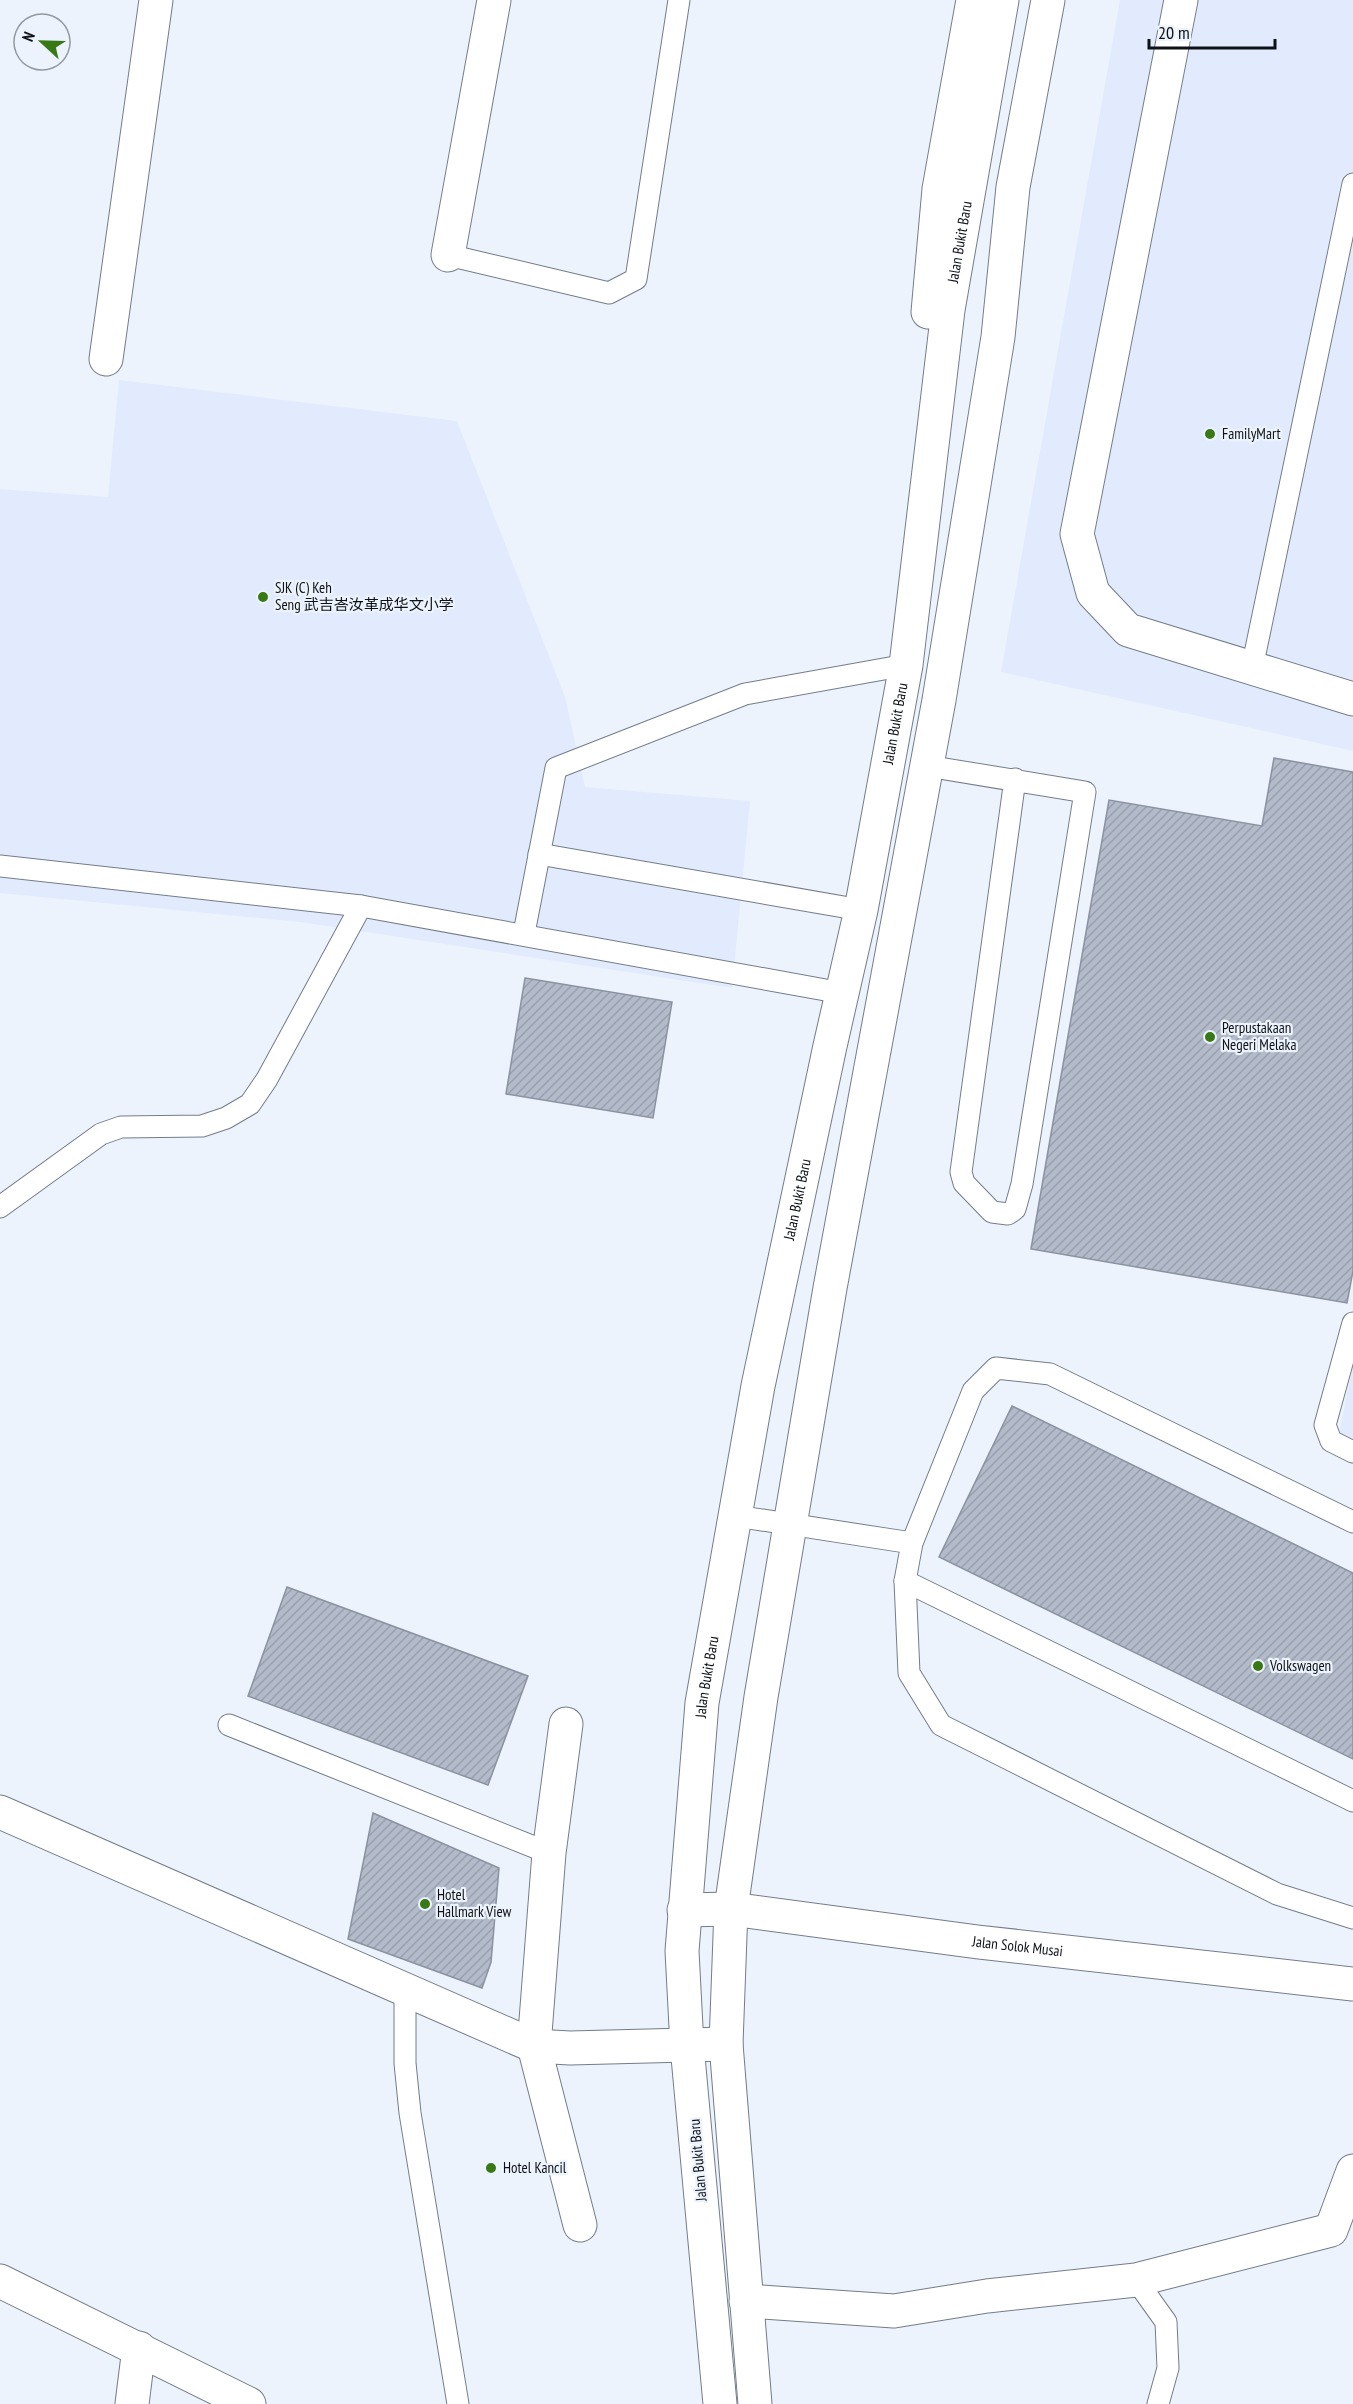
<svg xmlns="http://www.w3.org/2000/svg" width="1353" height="2404" viewBox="0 0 1353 2404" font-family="'PT Sans Narrow','Noto Sans SC',sans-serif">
<defs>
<pattern id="building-hatch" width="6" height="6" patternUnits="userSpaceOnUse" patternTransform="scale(1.5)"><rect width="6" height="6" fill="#b3bbca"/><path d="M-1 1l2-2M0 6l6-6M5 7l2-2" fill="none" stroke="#99a0ad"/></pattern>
</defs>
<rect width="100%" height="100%" fill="#edf3fc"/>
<!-- built -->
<g fill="#e1ebfd">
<polygon points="1120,0 1353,0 1353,751 1001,672"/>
<polygon points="119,380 457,421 565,697 585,787 750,801 732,988 301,922 0,893 0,489 108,497"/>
<polygon points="1353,1364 1353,1465 1335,1455"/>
</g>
<!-- building -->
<g fill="url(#building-hatch)" stroke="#8a92a1" stroke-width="1.5">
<polygon points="1274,758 1353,772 1353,1271 1347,1303 1031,1249 1109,800 1262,826"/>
<polygon points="525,978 672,1002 653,1118 506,1094"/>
<polygon points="1012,1406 1353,1573 1353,1759 939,1557"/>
<polygon points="287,1587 528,1676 488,1785 248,1696"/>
<polygon points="373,1813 499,1868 491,1962 482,1988 348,1939"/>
</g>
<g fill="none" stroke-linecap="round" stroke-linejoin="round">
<!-- lane casing -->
<g stroke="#747c8a" stroke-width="23">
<g id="lane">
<polyline points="448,255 609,293 636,279 679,0"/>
<polyline points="1252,668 1353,184"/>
<polyline points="927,766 1085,792 1022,1184 1015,1209 1008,1214 992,1212 964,1183 961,1172 1015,779"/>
<polyline points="539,854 861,910"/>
<polyline points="0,866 361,906"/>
<polyline points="524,933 556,768 745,694 906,665"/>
<polyline points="0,1207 101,1134 121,1127 202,1126 226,1118 250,1104 267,1079 361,906 842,993"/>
<polyline points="1353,1323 1325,1425 1331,1441 1353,1452"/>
<polyline points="736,1516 912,1543"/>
<polyline points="1353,1522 1050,1374 996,1368 973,1391 912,1543 905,1581 909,1673 941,1725 1277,1894 1353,1918"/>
<polyline points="905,1581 1353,1801"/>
<polyline points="229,1725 549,1853"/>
<polyline points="405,1988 405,2063 410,2113 458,2404"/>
<polyline points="1136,2280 1166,2322 1168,2368 1158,2404"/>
</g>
</g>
<!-- street casing -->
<g stroke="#747c8a" stroke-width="35">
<g id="street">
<polyline points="1181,0 1077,534 1093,593 1128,630 1353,699"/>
<polyline points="448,255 494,0"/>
<polyline points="106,359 156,0"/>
<polyline points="566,1724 549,1853 534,2046 580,2225"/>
<polyline points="0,1812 534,2046 570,2048 726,2044"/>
<path id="s1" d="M684 1910 731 1909 978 1942 1353 1984"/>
<polyline points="0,2281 249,2404"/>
<polyline points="746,2301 894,2311 987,2296 1136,2280 1331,2230 1353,2171"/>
<polyline points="132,2404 139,2348"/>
</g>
</g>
<!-- secondary casing -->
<g stroke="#747c8a" stroke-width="35">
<g id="secondary">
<polyline points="928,312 939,189 973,0"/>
<path id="s2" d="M720 2404 687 2046 682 1951 702 1703 758 1386 830 1046 861 910 906 665 948 310 1002 0"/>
<polyline points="755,2404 726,2044 731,1909 761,1697 830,1288 939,700 998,337 1013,187 1048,0"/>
</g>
</g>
<!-- lane -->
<use href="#lane" stroke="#fff" stroke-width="21"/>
<!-- street -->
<use href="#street" stroke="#fff" stroke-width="33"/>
<!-- secondary -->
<use href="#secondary" stroke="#fff" stroke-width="33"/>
</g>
<!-- markers -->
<g fill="#397915" stroke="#edf3fc" stroke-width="2">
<circle cx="1210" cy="434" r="6"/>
<circle cx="263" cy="597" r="6"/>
<circle cx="1210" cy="1037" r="6"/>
<circle cx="1258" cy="1666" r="6"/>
<circle cx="425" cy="1904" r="6"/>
<circle cx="491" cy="2168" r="6"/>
</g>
<g text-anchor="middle" stroke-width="4.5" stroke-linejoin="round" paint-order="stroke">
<!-- street labels -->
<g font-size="15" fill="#0e1116" stroke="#edf3fc">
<text dy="5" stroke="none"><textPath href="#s2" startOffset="2188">Jalan Bukit Baru</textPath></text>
<text dy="5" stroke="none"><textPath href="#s2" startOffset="1702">Jalan Bukit Baru</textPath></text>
<text dy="5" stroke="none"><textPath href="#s2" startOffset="1216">Jalan Bukit Baru</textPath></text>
<text dy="5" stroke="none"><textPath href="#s2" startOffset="730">Jalan Bukit Baru</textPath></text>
<text dy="5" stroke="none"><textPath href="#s1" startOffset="336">Jalan Solok Musai</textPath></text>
<text transform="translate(698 2160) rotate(-95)" y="5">Jalan Bukit Baru</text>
</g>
<!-- poi labels -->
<g font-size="15" fill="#0e1116" stroke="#edf3fc" text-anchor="start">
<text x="1222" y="439">FamilyMart</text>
<text x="275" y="593">SJK (C) Keh<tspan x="275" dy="17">Seng 武吉峇汝革成华文小学</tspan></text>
<text x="1222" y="1033">Perpustakaan<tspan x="1222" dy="17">Negeri Melaka</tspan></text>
<text x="1270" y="1671">Volkswagen</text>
<text x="437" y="1900">Hotel<tspan x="437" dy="17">Hallmark View</tspan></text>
<text x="503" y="2173">Hotel Kancil</text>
</g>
</g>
<!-- north arrow -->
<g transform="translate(42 42) rotate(292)"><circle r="28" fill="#edf3fc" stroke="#9499a0" stroke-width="1.5"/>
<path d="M0-4.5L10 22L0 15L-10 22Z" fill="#397915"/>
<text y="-9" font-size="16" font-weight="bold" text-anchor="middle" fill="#0e1116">N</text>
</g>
<!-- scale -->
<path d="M1149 39v9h126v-9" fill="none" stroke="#0e1116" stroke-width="3"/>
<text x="1158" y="39" font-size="18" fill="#0e1116" stroke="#edf3fc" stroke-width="4.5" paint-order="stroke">20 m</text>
</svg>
